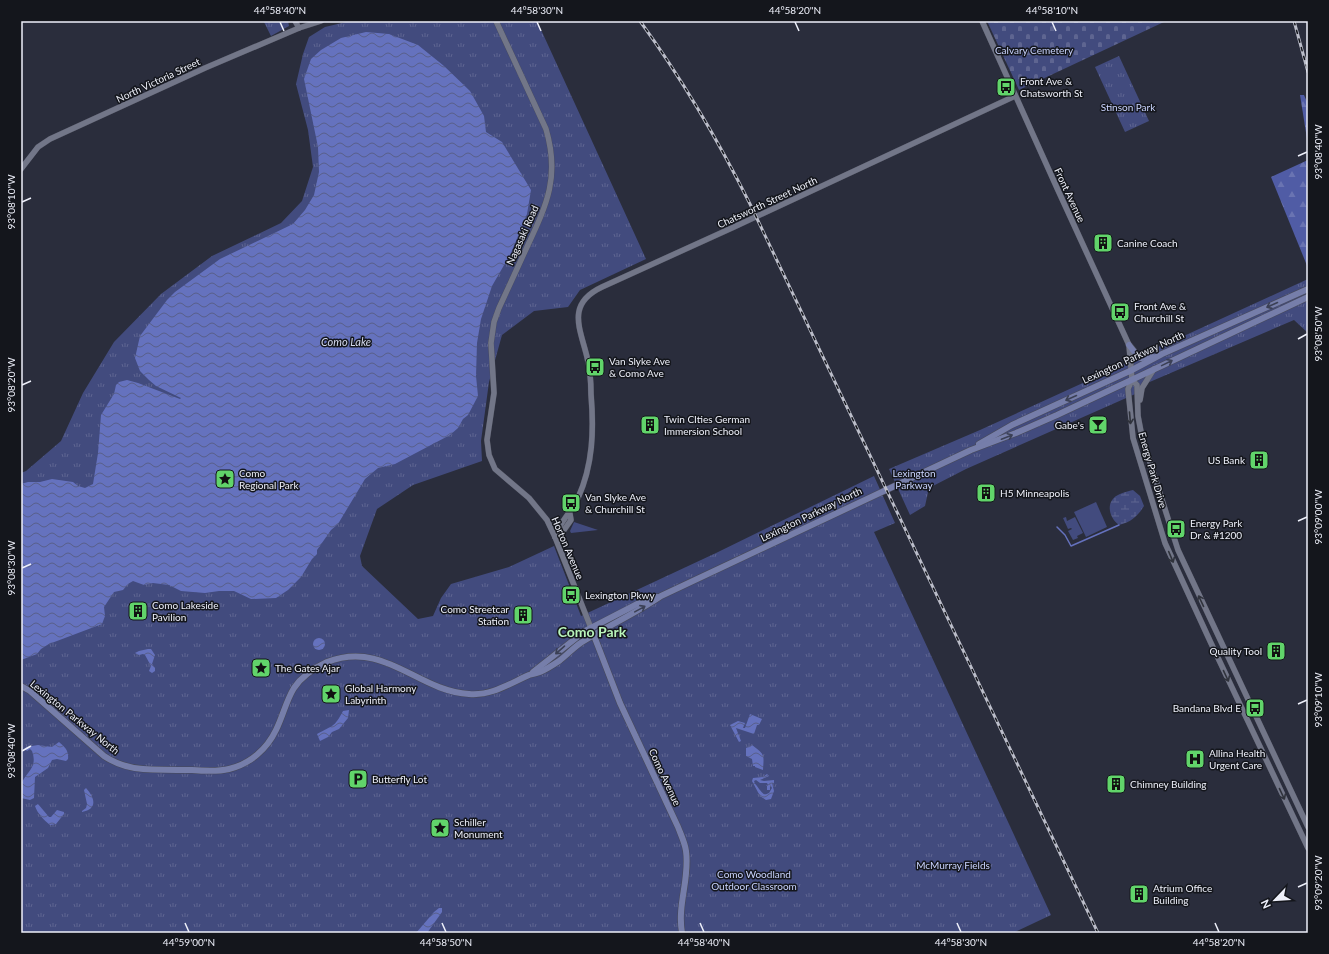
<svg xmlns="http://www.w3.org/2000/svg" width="1329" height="954" viewBox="0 0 1329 954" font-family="Lato,sans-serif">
<defs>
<pattern id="forest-firs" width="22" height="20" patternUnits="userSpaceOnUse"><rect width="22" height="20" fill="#505ca5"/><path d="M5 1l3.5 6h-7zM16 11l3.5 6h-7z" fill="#6a74b2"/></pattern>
<pattern id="wetland-marsh" width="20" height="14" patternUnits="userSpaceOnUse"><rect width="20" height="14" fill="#424b7e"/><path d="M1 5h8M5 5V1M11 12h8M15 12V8" fill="none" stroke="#5e6591"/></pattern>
<pattern id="cemetery-stones" width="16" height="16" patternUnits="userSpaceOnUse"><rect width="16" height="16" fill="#424b7e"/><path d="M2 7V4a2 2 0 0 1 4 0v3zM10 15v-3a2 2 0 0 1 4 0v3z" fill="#5e6591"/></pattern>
<pattern id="park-tufts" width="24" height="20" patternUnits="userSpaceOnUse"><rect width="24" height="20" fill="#424b7e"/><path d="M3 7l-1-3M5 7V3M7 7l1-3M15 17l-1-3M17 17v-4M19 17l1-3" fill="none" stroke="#5e6591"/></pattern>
<pattern id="water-waves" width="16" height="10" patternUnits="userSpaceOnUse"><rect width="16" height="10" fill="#6572be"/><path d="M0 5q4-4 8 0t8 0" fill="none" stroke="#585f8a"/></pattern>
</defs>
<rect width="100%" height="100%" fill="#2a2d3c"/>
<!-- green -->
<g fill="#424b7e">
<polygon points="1096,502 1107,527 1086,537 1074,512"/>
<polygon points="1066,517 1067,521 1075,517 1083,533 1077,536 1078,538 1073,540 1068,531 1072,529 1071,528 1068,529 1063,518"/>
<polygon points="574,522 598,530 571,533 570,531"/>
</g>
<!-- forest -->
<g fill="url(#forest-firs)">
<polygon points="1300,95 1304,95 1308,104 1308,145"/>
<polygon points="1308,160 1308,268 1271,177"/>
</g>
<!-- wetland -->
<path fill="url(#wetland-marsh)" d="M1133 490 1140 496 1144 506C1137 517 1131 522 1119 525 1108 517 1105 500 1120 494 1124 492 1129 491 1133 490Z"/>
<!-- cemetery -->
<polygon fill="url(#cemetery-stones)" points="987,21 1166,21 1019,90"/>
<!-- park -->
<g fill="url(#park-tufts)">
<polygon points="256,21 288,21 289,26 271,36 264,22"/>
<polygon points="350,21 537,21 646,259 580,290 568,307 534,311 502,335 489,382 481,441 482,461 413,485 377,509 360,556 362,566 418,619 433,616 441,598 451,584 509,567 554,546 581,616 716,553 874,476 895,523 874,532 1051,915 1013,933 21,933 21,473 26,471 61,441 83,393 114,342 161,294 212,256 281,223 302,201 313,167 308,130 296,84 303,54 309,37 325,27"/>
<polygon points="1119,56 1149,121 1125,132 1095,67"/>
<polygon points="1308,279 1308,333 1294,320 1145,384 1142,391 966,469 929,488 925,506 910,515 889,469 980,430 1120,366 1146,352 1175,340"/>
</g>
<!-- water -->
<g fill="url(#water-waves)" fill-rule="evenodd">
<polygon points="366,32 389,34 418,45 444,66 470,91 484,116 486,132 502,142 531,190 527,214 511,253 492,286 481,319 477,343 476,376 478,396 468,415 463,419 458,428 450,435 395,464 378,468 365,479 338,524 331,530 317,550 317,554 312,559 301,577 288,590 276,598 251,599 234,591 219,591 205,593 181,591 169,585 153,583 144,585 133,581 128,584 123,590 114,592 104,607 105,616 102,624 49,644 41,649 37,654 21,660 21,484 28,482 40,482 52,479 73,482 78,486 85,488 93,484 98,453 101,415 114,394 116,385 119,382 127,380 138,383 180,399 181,398 156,386 149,380 140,371 135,358 140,336 167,300 175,292 220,259 293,224 305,210 314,195 319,172 318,147 304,79 311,59 321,50 341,38"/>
<circle cx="319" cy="644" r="6"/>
<polygon points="148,649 151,649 155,655 152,664 155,668 155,671 152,673 149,671 151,666 145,655 143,654 139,655 135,653 139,651"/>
<path d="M349 710 348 718 339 729 332 732 328 737 320 741 317 734C333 725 334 728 343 711Z"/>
<polygon points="750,714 762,719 759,725 757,725 754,734 736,728 741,741 739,742 730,725 738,721 745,723 743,728 745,728"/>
<path d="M59 742C65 747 69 751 68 759L66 761 57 759 52 760 48 768 35 777 34 798 30 800 21 798C21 794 20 787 21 784 27 771 38 768 32 751L30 749 27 751 25 749 26 747 38 745 52 747Z"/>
<path d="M752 745C765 755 764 754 763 770L755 767V766H753L752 759 746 756V748Z"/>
<path d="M767 774 769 776 760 780 764 781 774 780V783H772L774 791 771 799 766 800 760 796 752 781 753 778 763 777ZM756 780 760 783H767L768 785H766L767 786V790H770V785L769 784H770L772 788 769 793C763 796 763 793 759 789 757 785 755 785 754 781Z"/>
<path d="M86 788C95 798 98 809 82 812V811L86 808 87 804 84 790Z"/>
<path d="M38 804 49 817H51L57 810 64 812V814L56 824 50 825C44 820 37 813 35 806Z"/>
<polygon points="439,908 442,908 442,912 427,933 416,933 434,912"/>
</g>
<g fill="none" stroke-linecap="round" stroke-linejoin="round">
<!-- stream -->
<polyline stroke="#6572be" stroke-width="1.5" points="1057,527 1065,535 1071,546 1119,525"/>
<!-- tertiary casing -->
<g stroke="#484a57" stroke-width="6">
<g id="tertiary">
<polyline points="295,21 299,28"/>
<path d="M496 21 546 129C560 177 547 204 527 247 518 267 508 288 499 308L494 322 491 343 494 393 487 440 489 455 495 469 529 498 547 520 555 537 591 628"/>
<polyline points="982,21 1057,188 1129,345 1132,380 1128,389 1133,438 1165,543 1210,641 1308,848"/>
<polyline points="21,169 38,147 50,139 205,68 299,28 321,21"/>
<polyline points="1132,380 1137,385 1138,416 1142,437 1178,550 1308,827"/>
<polyline points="1140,400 1142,388 1154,369"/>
<path d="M555 537C560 521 571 513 578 498 593 465 594 430 591 394 591 382 590 369 587 357 580 328 566 304 602 287L734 227 1015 96"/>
<polyline points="555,537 564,530 571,520 570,514"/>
</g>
</g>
<!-- secondary casing -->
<g stroke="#484a57" stroke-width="7">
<g id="secondary">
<polyline points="1129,345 1137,355 1141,358 1153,357"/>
<polyline points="979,444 1012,425 1132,370 1162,354 1308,289"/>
<path d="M591 628 620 703 678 827C681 835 685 843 686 851 690 879 677 904 682 933"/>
<polyline points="533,672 585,631 645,600 657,597"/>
<path d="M21 686 30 691 104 756C116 764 129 768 143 769 160 770 176 770 192 770 204 771 217 772 229 769 250 764 267 749 276 730 283 716 286 701 294 688 302 676 314 668 327 662 385 640 417 691 469 694 491 696 509 684 529 675 532 674 537 673 540 672 547 669 553 665 559 661 567 655 574 647 582 642 608 626 636 613 661 596L971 450 1016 433 1057 415 1308 297"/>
</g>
</g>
<!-- tertiary -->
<use href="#tertiary" stroke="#727688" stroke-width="5.5"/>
<!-- secondary -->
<use href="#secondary" stroke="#767eaa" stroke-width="6"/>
<!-- rail casing -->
<g stroke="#bbbdc9" stroke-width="3">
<g id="rail">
<path d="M640 21C682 79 718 140 750 204L1098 933"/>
<polyline points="1294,21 1308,72"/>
</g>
</g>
<!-- rail -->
<use href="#rail" stroke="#14161c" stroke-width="1.5" stroke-dasharray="4.5" stroke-linecap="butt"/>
</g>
<!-- one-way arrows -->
<defs><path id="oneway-shaft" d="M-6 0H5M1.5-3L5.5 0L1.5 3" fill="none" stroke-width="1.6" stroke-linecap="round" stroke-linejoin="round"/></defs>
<g stroke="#3b4055">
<use href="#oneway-shaft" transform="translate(1272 305) rotate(156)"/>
<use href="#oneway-shaft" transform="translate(1167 363) rotate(-26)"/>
<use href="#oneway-shaft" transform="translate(1071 398) rotate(156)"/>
<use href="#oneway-shaft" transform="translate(1007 437) rotate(-21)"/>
<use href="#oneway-shaft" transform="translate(640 609) rotate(-29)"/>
<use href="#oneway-shaft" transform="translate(560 650) rotate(139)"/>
</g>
<g stroke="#30333c">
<use href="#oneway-shaft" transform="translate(1130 418) rotate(85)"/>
<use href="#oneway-shaft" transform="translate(1171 557) rotate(67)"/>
<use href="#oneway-shaft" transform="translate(1201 601) rotate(-115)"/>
<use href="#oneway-shaft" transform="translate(1226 676) rotate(65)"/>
<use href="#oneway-shaft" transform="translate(1282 794) rotate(65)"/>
</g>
<!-- ticks -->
<path fill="none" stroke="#eef0fa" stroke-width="1.5" d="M280 22 284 31M537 22 541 31M795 22 799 31M1052 22 1056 31M1298 156 1307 152M22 202 31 198M1298 339 1307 334M22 385 31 381M1298 521 1307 517M22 568 31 564M1298 704 1307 700M22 751 31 746M1298 887 1307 883M185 923 189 932M442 923 446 932M700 923 704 932M957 923 961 932M1215 923 1219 932"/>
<!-- icons -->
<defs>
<g id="bus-square" transform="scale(1)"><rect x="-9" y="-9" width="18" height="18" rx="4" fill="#61d46a" stroke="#14161c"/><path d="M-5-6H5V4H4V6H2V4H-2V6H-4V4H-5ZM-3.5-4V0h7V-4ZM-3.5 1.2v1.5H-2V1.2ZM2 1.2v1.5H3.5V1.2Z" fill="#111"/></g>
<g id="building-square" transform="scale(1)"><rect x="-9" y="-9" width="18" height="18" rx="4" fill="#61d46a" stroke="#14161c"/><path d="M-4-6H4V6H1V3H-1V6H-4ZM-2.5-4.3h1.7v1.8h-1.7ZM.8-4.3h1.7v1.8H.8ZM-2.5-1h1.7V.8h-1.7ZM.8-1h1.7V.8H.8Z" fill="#111"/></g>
<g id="bar-square" transform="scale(1)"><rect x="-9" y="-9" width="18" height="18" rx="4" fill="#61d46a" stroke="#14161c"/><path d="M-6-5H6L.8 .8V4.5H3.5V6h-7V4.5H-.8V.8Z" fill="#111"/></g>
<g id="sight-square" transform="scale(1)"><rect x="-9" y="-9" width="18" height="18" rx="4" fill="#61d46a" stroke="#14161c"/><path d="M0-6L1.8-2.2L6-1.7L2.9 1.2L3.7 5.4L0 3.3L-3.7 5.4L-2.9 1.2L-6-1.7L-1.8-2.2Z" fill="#111"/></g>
<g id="hospital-square" transform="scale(1)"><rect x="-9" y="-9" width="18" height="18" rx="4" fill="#61d46a" stroke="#14161c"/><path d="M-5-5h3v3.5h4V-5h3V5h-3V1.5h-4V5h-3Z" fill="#111"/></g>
<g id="parking-square" transform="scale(1)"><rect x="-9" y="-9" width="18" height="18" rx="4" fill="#61d46a" stroke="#14161c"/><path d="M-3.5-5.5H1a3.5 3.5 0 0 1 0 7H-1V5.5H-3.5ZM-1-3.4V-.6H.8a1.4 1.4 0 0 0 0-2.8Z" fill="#111"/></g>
</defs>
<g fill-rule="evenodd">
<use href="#bus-square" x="1006" y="87"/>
<use href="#building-square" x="1103" y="243"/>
<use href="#bus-square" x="1120" y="312"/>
<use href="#bus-square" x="595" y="367"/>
<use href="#building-square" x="650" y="425"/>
<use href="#bar-square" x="1098" y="425"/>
<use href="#building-square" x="1259" y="460"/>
<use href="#sight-square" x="225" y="479"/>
<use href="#building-square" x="986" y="493"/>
<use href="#bus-square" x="571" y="503"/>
<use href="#bus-square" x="1176" y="529"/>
<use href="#bus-square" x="571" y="595"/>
<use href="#building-square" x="138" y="611"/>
<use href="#building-square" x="523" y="615"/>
<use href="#building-square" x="1276" y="651"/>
<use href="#sight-square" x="261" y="668"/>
<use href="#sight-square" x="331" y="694"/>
<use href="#bus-square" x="1255" y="708"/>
<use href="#hospital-square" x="1195" y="759"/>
<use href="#parking-square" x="358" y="779"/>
<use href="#building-square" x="1116" y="784"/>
<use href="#sight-square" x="440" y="828"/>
<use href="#building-square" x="1139" y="894"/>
</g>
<g text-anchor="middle" stroke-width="3" stroke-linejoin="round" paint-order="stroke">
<!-- park labels -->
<g font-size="10" fill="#cad4fe" stroke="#14161c">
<text x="1034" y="54">Calvary Cemetery</text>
<text x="1128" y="111">Stinson Park</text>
<text x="914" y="477">Lexington<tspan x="914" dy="12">Parkway</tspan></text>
<text x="953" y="869">McMurray Fields</text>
<text x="754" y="878">Como Woodland<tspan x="754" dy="12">Outdoor Classroom</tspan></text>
</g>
<!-- street labels -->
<g font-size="10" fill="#eef0fa" stroke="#14161c">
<text transform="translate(158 80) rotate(-25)" y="4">North Victoria Street</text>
<text transform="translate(1070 195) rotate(65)" y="4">Front Avenue</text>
<text transform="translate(767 202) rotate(-25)" y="4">Chatsworth Street North</text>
<text transform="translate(522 235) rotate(-66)" y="4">Nagasaki Road</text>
<text transform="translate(1133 357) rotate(-25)" y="4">Lexington Parkway North</text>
<text transform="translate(1153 470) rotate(74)" y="4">Energy Park Drive</text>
<text transform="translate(811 514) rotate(-26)" y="4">Lexington Parkway North</text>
<text transform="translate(568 548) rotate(67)" y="4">Horton Avenue</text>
<text transform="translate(75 717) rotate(39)" y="4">Lexington Parkway North</text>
<text transform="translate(665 777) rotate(65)" y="4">Como Avenue</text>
</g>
<!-- poi labels -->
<g font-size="10" fill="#eef0fa" stroke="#14161c" text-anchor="start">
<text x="1020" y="85">Front Ave &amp;<tspan x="1020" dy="12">Chatsworth St</tspan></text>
<text x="1117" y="247">Canine Coach</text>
<text x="1134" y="310">Front Ave &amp;<tspan x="1134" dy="12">Churchill St</tspan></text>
<text x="609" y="365">Van Slyke Ave<tspan x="609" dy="12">&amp; Como Ave</tspan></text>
<text x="664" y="423">Twin CIties German<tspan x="664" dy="12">Immersion School</tspan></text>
<text x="1084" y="429" text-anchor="end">Gabe's</text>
<text x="1245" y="464" text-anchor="end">US Bank</text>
<text x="239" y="477">Como<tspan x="239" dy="12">Regional Park</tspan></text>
<text x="1000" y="497">H5 Minneapolis</text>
<text x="585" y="501">Van Slyke Ave<tspan x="585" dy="12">&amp; Churchill St</tspan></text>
<text x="1190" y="527">Energy Park<tspan x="1190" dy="12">Dr &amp; #1200</tspan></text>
<text x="585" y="599">Lexington Pkwy</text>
<text x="152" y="609">Como Lakeside<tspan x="152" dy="12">Pavilion</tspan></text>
<text x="509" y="613" text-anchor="end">Como Streetcar<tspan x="509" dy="12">Station</tspan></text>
<text x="1262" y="655" text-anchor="end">Quality Tool</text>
<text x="275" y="672">The Gates Ajar</text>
<text x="345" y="692">Global Harmony<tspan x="345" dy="12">Labyrinth</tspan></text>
<text x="1241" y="712" text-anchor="end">Bandana Blvd E</text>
<text x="1209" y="757">Allina Health<tspan x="1209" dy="12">Urgent Care</tspan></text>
<text x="372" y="783">Butterfly Lot</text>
<text x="1130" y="788">Chimney Building</text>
<text x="454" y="826">Schiller<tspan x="454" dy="12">Monument</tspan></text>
<text x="1153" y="892">Atrium Office<tspan x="1153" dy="12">Building</tspan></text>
</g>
<!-- water labels -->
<g font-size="11" font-style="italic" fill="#d3d8ed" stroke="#14161c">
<text x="346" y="346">Como Lake</text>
</g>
<!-- district labels -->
<g font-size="14" font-weight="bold" fill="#b9f5ba" stroke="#14161c">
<text x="592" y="637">Como Park</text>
</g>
</g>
<!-- border -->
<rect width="1329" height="954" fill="none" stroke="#14161c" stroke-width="44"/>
<!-- north arrow -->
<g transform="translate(1275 900) rotate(245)" stroke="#14161c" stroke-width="3" paint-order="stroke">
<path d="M0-3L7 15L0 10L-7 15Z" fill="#eef0fa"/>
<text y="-6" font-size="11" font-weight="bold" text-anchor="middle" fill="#eef0fa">N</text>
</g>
<rect x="22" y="22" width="1285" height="910" fill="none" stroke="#eef0fa" stroke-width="1.5"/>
<g font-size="10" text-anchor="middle" fill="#eef0fa">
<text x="280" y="14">44°58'40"N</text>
<text x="537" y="14">44°58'30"N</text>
<text x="795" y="14">44°58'20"N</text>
<text x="1052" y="14">44°58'10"N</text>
<text transform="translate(1318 152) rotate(-90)" y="4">93°08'40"W</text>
<text transform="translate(11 202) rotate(-90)" y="4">93°08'10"W</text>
<text transform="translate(1318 334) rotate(-90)" y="4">93°08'50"W</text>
<text transform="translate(11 385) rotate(-90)" y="4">93°08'20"W</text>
<text transform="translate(1318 517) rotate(-90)" y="4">93°09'00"W</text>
<text transform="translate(11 568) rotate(-90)" y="4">93°08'30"W</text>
<text transform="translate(1318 700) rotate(-90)" y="4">93°09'10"W</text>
<text transform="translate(11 751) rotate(-90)" y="4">93°08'40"W</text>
<text transform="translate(1318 883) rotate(-90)" y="4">93°09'20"W</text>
<text x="189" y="946">44°59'00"N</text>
<text x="446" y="946">44°58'50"N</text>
<text x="704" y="946">44°58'40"N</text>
<text x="961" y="946">44°58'30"N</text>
<text x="1219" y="946">44°58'20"N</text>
</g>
</svg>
